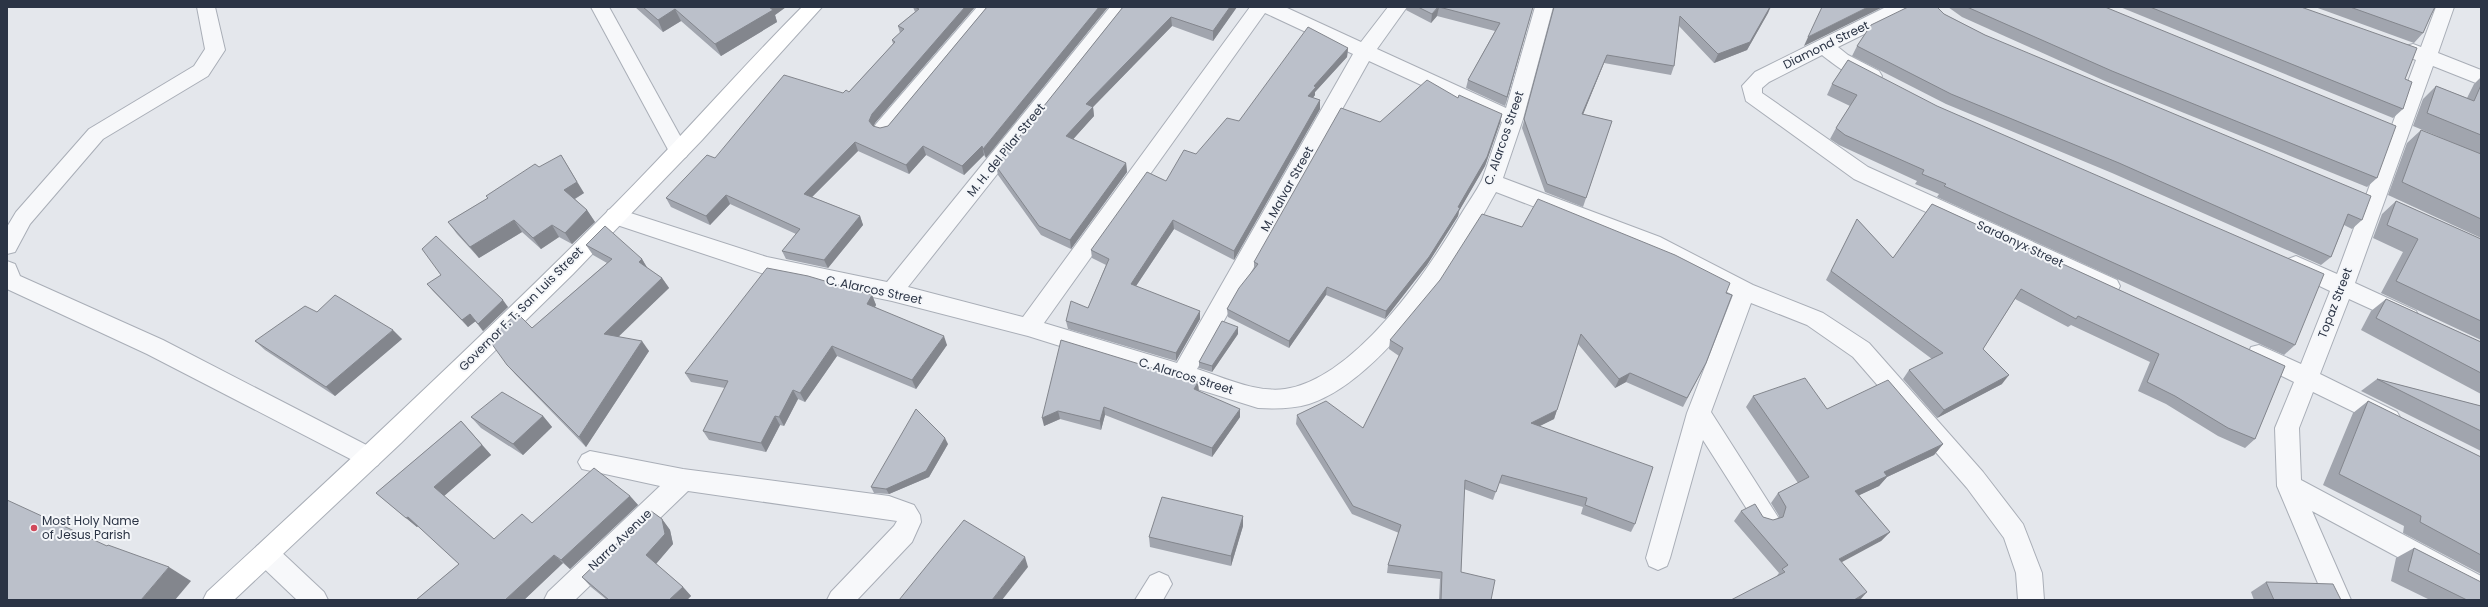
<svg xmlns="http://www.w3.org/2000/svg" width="2488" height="607" viewBox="0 0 2488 607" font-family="Poppins,sans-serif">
<rect width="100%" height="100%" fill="#e4e7ec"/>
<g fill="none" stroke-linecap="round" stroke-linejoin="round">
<!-- street casing -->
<g stroke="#a9aeb7" stroke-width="2">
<g id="street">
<polygon points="197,7 215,7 225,50 208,76 103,139 30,224 15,252 7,254 7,227 16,212 89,129 194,66 205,49"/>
<polygon points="591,7 609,7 689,152 686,157 679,160 672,157"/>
<polygon points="977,7 997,7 890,134 883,136 876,134 873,129 876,124"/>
<path d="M1110 7H1129L908 287 1023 317 1250 7H1285L1361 42 1388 7H1407L1377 49 1506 108 1535 7H1553L1523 119 1503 178 1660 237 1753 285 1823 313 1869 343 1983 472 2023 524 2042 573 2044 600H2018L2016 573 2004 538 1967 488 1853 357 1807 325 1751 303 1711 412 1778 517 1775 525 1766 528 1757 525 1703 440 1670 558 1667 566 1658 570 1649 566 1646 558 1687 413 1733 295 1644 249 1496 192C1481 218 1467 246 1450 271 1418 316 1363 387 1309 404 1292 409 1276 409 1258 408L1028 336 892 301 767 275 608 222 605 216 608 210 615 208 767 257 887 282ZM1265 13 1353 54 1177 363 1044 323ZM1369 61 1502 122C1495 141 1489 161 1482 180 1476 192 1467 204 1460 216 1427 273 1354 379 1285 389 1256 393 1225 378 1197 369Z"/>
<path d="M1886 7H1911L1909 12 1838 47 1848 55 1879 71 1882 76 1879 81C1861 86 1836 66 1822 55L1769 82 1762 88V93L1868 167 2117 280 2120 286 2117 292 2109 295 2101 292 1854 179 1746 101 1742 86 1755 72Z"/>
<polygon points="2436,7 2454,7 2438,53 2481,70 2481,85 2433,66 2355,283 2416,311 2419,317 2416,323 2408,326 2349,299 2320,374 2397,412 2401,419 2397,426 2389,429 2313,392 2299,428 2301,480 2481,576 2481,600 2472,597 2312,511 2351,600 2325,600 2277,486 2275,428 2294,382 2251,361 2248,354 2251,347 2259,345 2301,364 2330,291 2288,271 2285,265 2288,259 2296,256 2337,274 2416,60 2406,56 2403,51 2406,46 2413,44 2421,47"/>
<polygon points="7,261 15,264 20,276 163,340 378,451 382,458 378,465 370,469 362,465 147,354 7,289"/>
<polygon points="590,451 683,469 889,496 914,505 920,515 921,522 912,542 857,600 827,600 831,592 894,526 897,521 688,491 575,600 544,600 548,592 660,486 582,469 578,462 582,455"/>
<polygon points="266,542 275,546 324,592 328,600 297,600 257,562 254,554 257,546"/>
<polygon points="1159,572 1168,576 1172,584 1163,600 1135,600 1150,576"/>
</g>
</g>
<!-- secondary casing -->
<g stroke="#a9aeb7" stroke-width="2">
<path id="secondary" d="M802 7H822L702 140 573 274 401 443 234 600H203L207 592C345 465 482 337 614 205 679 140 738 71 802 7Z"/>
</g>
<!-- street -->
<use href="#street" fill="#f7f8fa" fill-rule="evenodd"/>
<!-- secondary -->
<use href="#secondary" fill="#fff" fill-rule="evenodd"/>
</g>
<!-- wall -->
<g fill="#a1a5ae">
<polygon points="635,7 786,7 775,15 777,22 721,56 681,21 663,32"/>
<polygon points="913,7 975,7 875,123 873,127 880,128 888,126 987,7 1108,7 986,158 984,155 964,175 926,155 909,174 858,151 812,197 860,216 863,225 828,268 786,259 782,251 796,234 730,204 710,225 671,207 666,198 715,158 843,93 849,92 893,44 892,40 900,33 898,26 915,12"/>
<polygon points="1123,7 1237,7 1213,41 1172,26 1093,107 1094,116 1073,139 1126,163 1127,172 1071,249 1041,235 998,175 996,166"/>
<polygon points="1407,7 1533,7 1505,106 1466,88 1468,80 1495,31 1437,16 1431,23 1406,10"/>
<polygon points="1554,7 1771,7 1768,13 1747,50 1714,63 1679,26 1674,66 1671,75 1604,63 1583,114 1612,121 1583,207 1545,192 1522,128"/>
<polygon points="1948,7 2105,7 2377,178 2367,187 2105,81 1962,17"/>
<polygon points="2120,7 2301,7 2405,79 2403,109 2393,118"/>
<polygon points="2315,7 2435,7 2431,15 2423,33 2414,43"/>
<polygon points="1944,14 1985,35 2362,220 2352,229 2344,225 2331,257 2321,265 2112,173 1946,104 1852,56 1857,46"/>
<polygon points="1348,48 1347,57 1315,92 1315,95 1313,98 1320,100 1320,109 1234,260 1174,229 1136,286 1200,319 1176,361 1068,329 1066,321 1088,308 1106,265 1092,258 1091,250 1196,154 1239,121"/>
<polygon points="1848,60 2295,345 2284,355 1937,197 1939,194 1915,184 1917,181 1839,145 1830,139 1836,128 1850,106 1827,95 1832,84"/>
<polygon points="2481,77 2481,238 2388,195 2407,143 2421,130 2449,141 2413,126 2423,99 2436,86 2467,98 2474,84"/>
<polygon points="1458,98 1502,114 1500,123 1485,166 1459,211 1458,216 1427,265 1385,319 1326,295 1289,348 1228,317 1227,309 1254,269 1254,262"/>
<polygon points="539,167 584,193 575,199 587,210 595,222 572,244 559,237 541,249 522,232 479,258 457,234 448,222 488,198 486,196"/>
<polygon points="2396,201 2481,239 2481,340 2381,293 2403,252 2373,238 2382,214"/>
<polygon points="1932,204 2285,366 2255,439 2245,448 2218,436 2166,404 2138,391 2150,362 2071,325 2068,327 2015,299 1983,349 2002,384 1937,418 1903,379 1909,370 1932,359 1826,280 1852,229 1857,219 1893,258"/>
<polygon points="1522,227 1726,293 1706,363 1683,407 1626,382 1615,388 1578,344 1554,419 1539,426 1635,524 1631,532 1581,514 1583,507 1499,483 1493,500 1464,489 1461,572 1491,600 1439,600 1440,579 1387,573 1388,565 1399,533 1352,514 1296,424 1297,415 1363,428 1399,356 1389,349 1390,340"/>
<polygon points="586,245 642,259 647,268 662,278 669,288 618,336 649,351 586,447 515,374 507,365 532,328 607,263 593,255"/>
<polygon points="427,284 508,307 483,331 475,321 468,327 433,291"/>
<polygon points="872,295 876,305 875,307 947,345 916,389 837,356 805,402 798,399 784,426 780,425 766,452 709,440 703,431 725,388 691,382 685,373"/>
<polygon points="2386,299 2481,342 2481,394 2361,330 2371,311"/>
<polygon points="317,312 402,339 335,396 265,350 255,341"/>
<polygon points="1238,334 1212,372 1199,368 1199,362"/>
<polygon points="1061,340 1199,391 1240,417 1212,457 1105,415 1101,430 1060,419 1044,426"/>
<polygon points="2377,379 2481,406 2481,451 2361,391"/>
<polygon points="1753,396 1827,409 1943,444 1934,455 1887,477 1879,486 1859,495 1890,532 1881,541 1776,577 1779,573 1734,521 1741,511 1773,520 1779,518 1779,516 1771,503 1778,493 1798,483 1746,407"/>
<polygon points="2368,401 2481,457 2481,574 2403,533 2404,526 2323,485 2353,413"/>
<polygon points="543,416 552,427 523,455 481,428 471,417"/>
<polygon points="461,421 491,455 444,496 494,539 532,523 630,496 638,505 570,569 563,563 524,600 416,600 459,564 418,526 417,527 376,493"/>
<polygon points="948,444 929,477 889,494 874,493 871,487"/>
<polygon points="662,519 670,530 673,544 656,564 683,587 691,596 687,600 607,600 591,587 582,577"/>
<polygon points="1243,526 1231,566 1150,547 1149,537"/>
<polygon points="2414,548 2481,600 2430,600 2391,581 2396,558"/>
<polygon points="2266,582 2341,600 2254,600 2251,592"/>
</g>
<!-- shaded-wall -->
<g fill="#83868d">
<polygon points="768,7 786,7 775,15 777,22 721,56 715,44"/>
<polygon points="965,7 975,7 875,123 872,130 869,121 872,114"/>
<polygon points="1099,7 1108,7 986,158 983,149"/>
<polygon points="1230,7 1237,7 1213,41 1213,31"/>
<polygon points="1439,7 1437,16 1431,23 1432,14"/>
<polygon points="1533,7 1505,106 1507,97"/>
<polygon points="1770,7 1768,13 1747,50 1714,63 1718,54"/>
<polygon points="1868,7 1883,7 1804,46 1808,37"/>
<polygon points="675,9 681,21 663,32 658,20"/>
<polygon points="1171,17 1172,26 1093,107 1094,116 1068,145 1066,136 1086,104"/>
<polygon points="1348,48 1347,57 1315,92 1315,95 1307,105 1308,96 1314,86"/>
<polygon points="1607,55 1604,63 1580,122 1582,114"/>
<polygon points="1320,100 1320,109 1234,260 1234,251"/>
<polygon points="1502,114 1500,123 1485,166 1459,211 1458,216 1427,265 1385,319 1386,311 1458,207"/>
<polygon points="855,142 858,151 807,202 804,194"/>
<polygon points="923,146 926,155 909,174 906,165"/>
<polygon points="982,146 984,155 964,175 962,166"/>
<polygon points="561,155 584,193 571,201 564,190"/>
<polygon points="1126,163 1127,172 1071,249 1070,240"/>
<polygon points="726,195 730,204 710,225 706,216"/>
<polygon points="587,210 595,222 572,244 565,233"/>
<polygon points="860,216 863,225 828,268 824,260"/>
<polygon points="514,220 522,232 479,258 470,247"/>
<polygon points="1173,220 1174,229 1132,292 1131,284"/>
<polygon points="552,225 559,237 541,249 533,238"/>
<polygon points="642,259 648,269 639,262"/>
<polygon points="662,278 669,288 611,344 604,334"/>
<polygon points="1327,287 1326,295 1289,348 1289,341"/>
<polygon points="872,295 876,305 871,314 867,304"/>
<polygon points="503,300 508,307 483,331 478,324"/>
<polygon points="1200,311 1200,319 1176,361 1176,353"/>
<polygon points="470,314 476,321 468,327 462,320"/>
<polygon points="1238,327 1238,334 1212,372 1212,366"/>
<polygon points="393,330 402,339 335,396 326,387"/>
<polygon points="944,336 947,345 916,389 912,380"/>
<polygon points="642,341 649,351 586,447 579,437"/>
<polygon points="832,346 837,356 805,402 800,393"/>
<polygon points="1630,373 1626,382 1615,388 1619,379"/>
<polygon points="2009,375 2002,384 1937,418 1944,410"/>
<polygon points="1198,382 1199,391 1194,389"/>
<polygon points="793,390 798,399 784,426 779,417"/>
<polygon points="1104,407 1105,415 1101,430 1100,421"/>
<polygon points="1240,409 1240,417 1212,457 1212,448"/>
<polygon points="1557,410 1554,419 1528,432 1531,423"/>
<polygon points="1058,411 1060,419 1044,426 1042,418"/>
<polygon points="543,416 552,427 523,455 513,444"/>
<polygon points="775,416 780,425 766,452 761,443"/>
<polygon points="461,421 491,455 444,496 434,487"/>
<polygon points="945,438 948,444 929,477 889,494 886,489"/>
<polygon points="1943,444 1934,455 1887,477 1879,486 1847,501 1855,491 1884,472"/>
<polygon points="630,496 638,505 570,569 561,560"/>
<polygon points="1243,516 1243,526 1231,566 1231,556"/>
<polygon points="408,517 418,526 417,527 406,518"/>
<polygon points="662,519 670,530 673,544 655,565 646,555"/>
<polygon points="1890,532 1881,541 1831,568 1839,559"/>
<polygon points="554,555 563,563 524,600 505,600"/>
<polygon points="1025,557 1028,567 1002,600 992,600"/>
<polygon points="169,567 191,581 175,600 141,600"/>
<polygon points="683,587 691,596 687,600 669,600"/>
<polygon points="1867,592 1860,600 1854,600"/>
</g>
<!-- building -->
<g fill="#bbc0ca" stroke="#83868d">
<polygon points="643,7 769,7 773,10 715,44 675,9 658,20"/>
<polygon points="914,7 965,7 872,114 869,121 873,126 880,128 888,126 987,7 1099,7 983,149 982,146 962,166 923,146 906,165 855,142 804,194 860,216 824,260 782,251 800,229 726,195 706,216 666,198 707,155 715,158 784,75 843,93 846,90 849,92 895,42 892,40 904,29 898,26 919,9"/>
<polygon points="1123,7 1230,7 1213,31 1171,17 1086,104 1093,107 1066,136 1126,163 1070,240 1039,226 996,166"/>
<polygon points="1418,7 1438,7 1432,14"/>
<polygon points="1439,7 1533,7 1507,97 1468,80 1500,23"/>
<polygon points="1554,7 1770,7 1750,42 1718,54 1680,16 1674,66 1607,55 1582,114 1612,121 1586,198 1547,184 1524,119"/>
<polygon points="1822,7 1868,7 1808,37"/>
<polygon points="1908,7 1937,7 1944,14 1985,35 2371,196 2362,220 2348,214 2331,257 2119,163 1951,94 1857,46 1871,25"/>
<polygon points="1967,7 2105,7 2396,126 2377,178 2112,71"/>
<polygon points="2150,7 2301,7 2417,48 2405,79 2412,82 2403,109"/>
<polygon points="2350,7 2435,7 2431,15 2423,33"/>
<polygon points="1308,27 1348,48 1314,86 1316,87 1308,96 1320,100 1234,251 1173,220 1131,284 1200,311 1176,353 1066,321 1071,301 1088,308 1109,259 1091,250 1147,172 1166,181 1184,150 1196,154 1227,118 1239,121"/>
<polygon points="1848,60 1937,106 2324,274 2295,345 1944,186 1946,184 1922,174 1924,170 1845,135 1836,128 1857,95 1832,84"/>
<polygon points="1427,80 1458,98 1459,95 1502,114 1487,157 1458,207 1460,208 1429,257 1386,311 1327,287 1289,341 1227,309 1239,288 1258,264 1254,262 1341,108 1380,122"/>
<polygon points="2481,85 2481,135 2427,113 2436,86 2474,101"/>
<polygon points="2421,130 2481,154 2481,219 2402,182"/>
<polygon points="561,155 577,182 564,190 587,210 565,233 552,225 533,238 514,220 470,247 448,222 488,198 486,196 535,164 539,167"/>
<polygon points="1538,199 1675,255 1730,283 1726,293 1732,295 1706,363 1687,398 1630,373 1619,379 1581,334 1557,410 1531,423 1653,467 1635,524 1585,505 1587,498 1502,475 1496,492 1465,480 1461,572 1495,580 1491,600 1441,600 1442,572 1388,565 1401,525 1353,506 1297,415 1326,401 1363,428 1403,348 1390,340 1440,280 1482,214 1522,227"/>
<polygon points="2396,201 2481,239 2481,321 2396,281 2418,239 2387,225"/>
<polygon points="1932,204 2285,366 2255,439 2228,428 2175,396 2147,382 2159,354 2078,316 2076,319 2021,289 1983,349 2009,375 1944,410 1909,370 1943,353 1831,271 1857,219 1893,258"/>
<polygon points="605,226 642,259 639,262 662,278 604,334 642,341 579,437 507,365 489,340 517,313 532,328 612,259 586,245"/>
<polygon points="436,236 503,300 478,324 470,314 462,320 427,284 441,275 422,249"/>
<polygon points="767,268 808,276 872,295 867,304 944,336 912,380 832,346 800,393 793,390 779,417 775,416 761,443 703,431 728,381 685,373"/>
<polygon points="335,295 393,330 326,387 255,341 305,306 317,312"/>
<polygon points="2386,299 2481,342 2481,373 2376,318"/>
<polygon points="1222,321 1238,327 1212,366 1199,362"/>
<polygon points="1061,340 1198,382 1194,389 1240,409 1212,448 1104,407 1100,421 1058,411 1042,418"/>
<polygon points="1805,378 1827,409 1888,380 1943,444 1884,472 1887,476 1855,491 1890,532 1839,559 1867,592 1854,600 1731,600 1785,572 1782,569 1788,565 1741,511 1755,504 1763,517 1773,520 1783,517 1786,507 1778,493 1809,477 1753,396"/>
<polygon points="2377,379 2481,406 2481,431"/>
<polygon points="502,392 543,416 513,444 471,417"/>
<polygon points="2368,401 2481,457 2481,555 2420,522 2421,516 2339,474"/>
<polygon points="916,409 945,438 926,471 886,489 871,487"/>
<polygon points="461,421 482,445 434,487 494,539 522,514 532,523 594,468 630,496 561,560 554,555 505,600 416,600 459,564 408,517 406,518 376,493"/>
<polygon points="1162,497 1243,516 1231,556 1149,537"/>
<polygon points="7,500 107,546 108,545 169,567 141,600 7,600"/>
<polygon points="651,511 662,519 665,534 646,555 683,587 669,600 609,600 582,577"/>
<polygon points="964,520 1025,557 992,600 899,600"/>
<polygon points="2414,548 2481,582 2481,600 2467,600 2408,571"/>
<polygon points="2266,582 2333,584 2341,600 2274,600"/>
</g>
<!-- markers -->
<circle fill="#d1495b" stroke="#f4f6f9" stroke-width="1.5" cx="34" cy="528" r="4"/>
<g text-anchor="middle" stroke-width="4" stroke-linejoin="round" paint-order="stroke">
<!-- street labels -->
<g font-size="12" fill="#2b3445" stroke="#f4f6f9">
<text transform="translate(1826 45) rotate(-26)" y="4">Diamond Street</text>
<text transform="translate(1504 138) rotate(-71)" y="4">C. Alarcos Street</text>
<text transform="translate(1006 150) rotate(-51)" y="4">M. H. del Pilar Street</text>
<text transform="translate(1287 189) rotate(-61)" y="4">M. Malvar Street</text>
<text transform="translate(2020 244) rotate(25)" y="4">Sardonyx Street</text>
<text transform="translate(874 290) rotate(12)" y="4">C. Alarcos Street</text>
<text transform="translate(2335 303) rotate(-69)" y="4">Topaz Street</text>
<text transform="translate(521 309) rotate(-45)" y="4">Governor F. T. San Luis Street</text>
<text transform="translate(1186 376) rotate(17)" y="4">C. Alarcos Street</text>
<text transform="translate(620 540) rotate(-44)" y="4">Narra Avenue</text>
</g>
<!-- poi labels -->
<g font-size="12" fill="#2b3445" stroke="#f4f6f9" text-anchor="start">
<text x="42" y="525">Most Holy Name<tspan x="42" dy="14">of Jesus Parish</tspan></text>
</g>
</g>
<!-- border -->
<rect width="2488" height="607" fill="none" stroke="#2b3445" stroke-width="16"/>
</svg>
